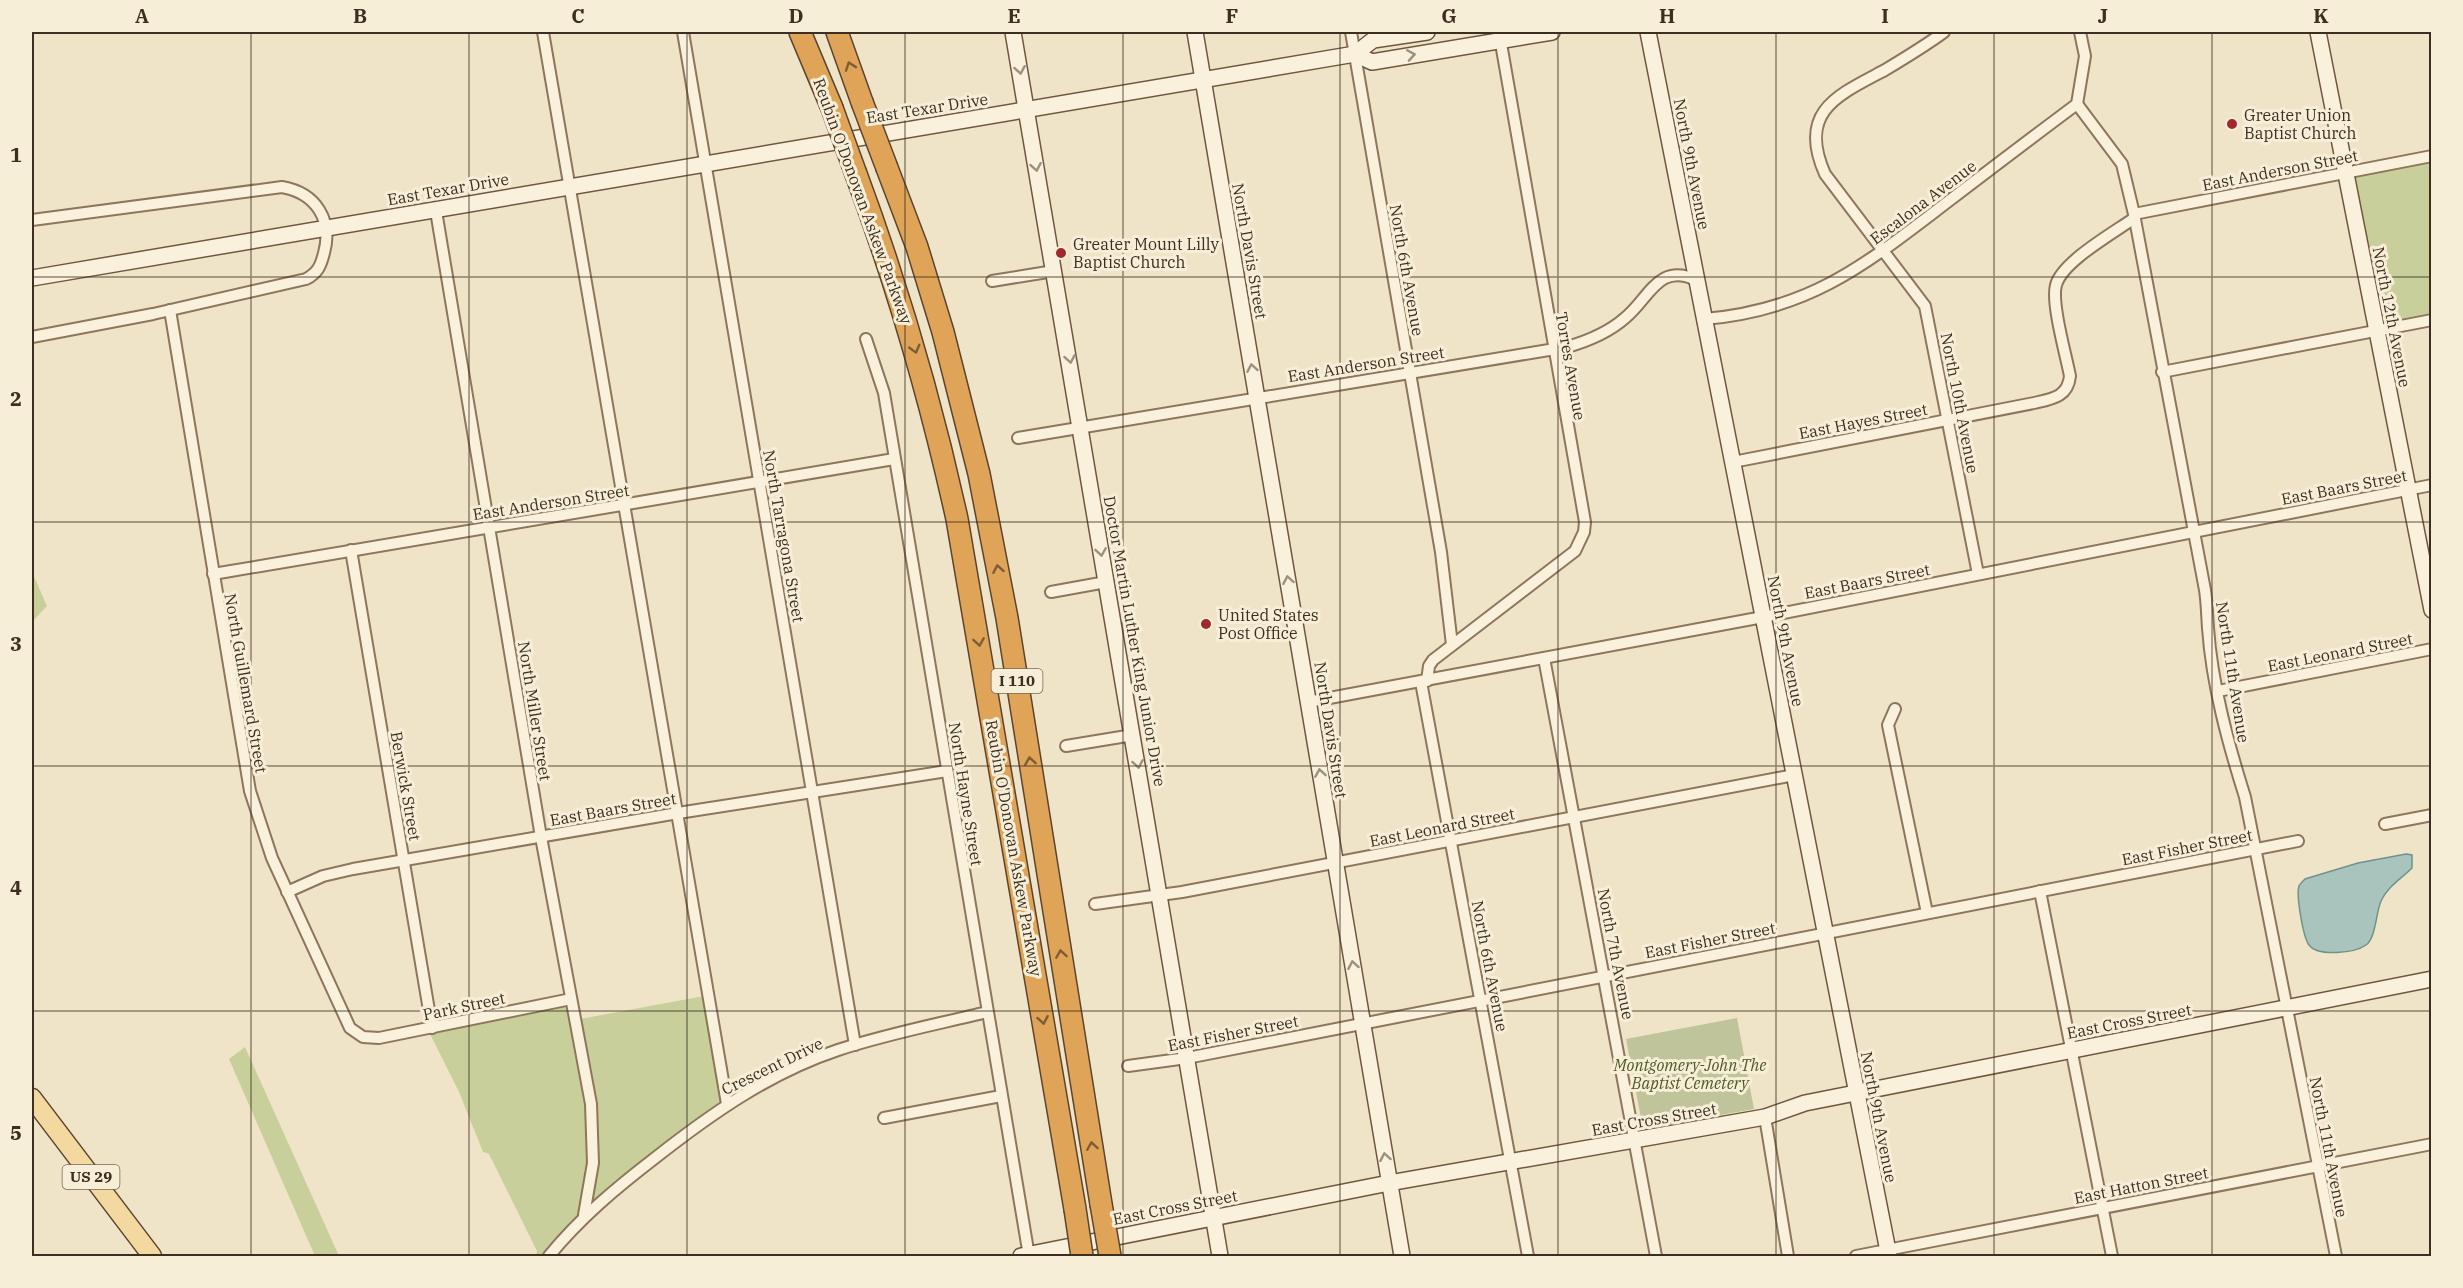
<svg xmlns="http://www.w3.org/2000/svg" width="2463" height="1288" viewBox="0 0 2463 1288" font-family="'IBM Plex Serif',serif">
<rect width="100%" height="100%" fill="#f0e4c8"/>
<!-- green -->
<g fill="#c9cf9b">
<polygon points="2431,156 2431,320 2376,331 2345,173"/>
<polygon points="32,572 47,606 33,621 32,619"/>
<path d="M704 996 722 1100 592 1201C606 1139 593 1080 580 1019Z"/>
<path d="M567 1006C579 1063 602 1154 580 1211 575 1224 551 1245 542 1256H536L537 1251 489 1154 483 1152 459 1092 430 1034Z"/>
<polygon points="245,1047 339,1256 315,1256 229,1059"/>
</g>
<!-- cemetery -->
<polygon fill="#bfc49a" points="1737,1018 1754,1109 1643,1129 1626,1039"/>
<!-- water -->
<path fill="#a9c4bc" stroke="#6f938a" stroke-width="1.5" d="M2406 854 2412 855V868C2401 879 2387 887 2381 901 2376 912 2376 938 2366 945 2355 953 2318 957 2309 945 2303 937 2296 895 2299 886 2299 885 2304 880 2305 879L2358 863Z"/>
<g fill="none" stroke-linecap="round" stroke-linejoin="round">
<!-- street casing -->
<g stroke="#8d765c" stroke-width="14">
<g id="street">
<polyline points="543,32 727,1104"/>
<polyline points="683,32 855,1045"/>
<polyline points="1351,32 1441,552 1452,645"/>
<path d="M1944 32C1925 46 1905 58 1885 70 1838 95 1797 111 1825 174L1925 306 1978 574"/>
<path d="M2077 104 2122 164 2134 214 2205 590C2207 603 2207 615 2208 628 2212 685 2228 743 2245 797L2336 1256"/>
<polyline points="436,211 541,837 591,1104 593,1163 584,1215"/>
<polyline points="2134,214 2432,156"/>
<path d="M32 220 282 187C316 193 333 220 324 253 321 265 318 273 306 279L153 314 32 337"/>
<polyline points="992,281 1054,271"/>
<polyline points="170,310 250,791 272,858 350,1028 363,1037 379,1038 571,999"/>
<path d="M1704 319C1812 310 1867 263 1950 200 1992 168 2034 136 2077 104L2085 56 2080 32"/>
<polyline points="866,339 884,393 1029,1256"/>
<polyline points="2162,372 2432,320"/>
<path d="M1018 438 1567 347C1588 341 1608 333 1625 318 1649 299 1658 262 1696 280"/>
<path d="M1733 462 2034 403C2052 399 2068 397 2070 376 2066 355 2051 303 2056 285 2062 262 2113 233 2133 219"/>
<polyline points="351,550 432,1028"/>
<polyline points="213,574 894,459"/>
<polyline points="1051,592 1106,582"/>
<polyline points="1544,658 1656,1256"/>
<polyline points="1427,681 1429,666 1433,660 1575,551 1584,532 1585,522 1499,32"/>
<polyline points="1421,682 1528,1256"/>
<polyline points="2218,691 2432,649"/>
<polyline points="1308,702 1763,617 2432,485"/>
<polyline points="1895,709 1888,725 1927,913"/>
<polyline points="1066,746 1133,735"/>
<polyline points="2385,824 2432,815"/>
<polyline points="2040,891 2112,1256"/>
<polyline points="287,892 323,876 353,869 678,813 947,771"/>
<polyline points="1095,904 1182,892 1794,775"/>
<polyline points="1128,1066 1187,1058 2298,841"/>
<polyline points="1765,1117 1788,1256"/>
<polyline points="884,1118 1001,1096"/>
<path d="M549 1256C580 1218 616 1188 655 1158 711 1114 769 1073 838 1050 886 1034 938 1024 987 1012"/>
<polyline points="1856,1256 2432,1144"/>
</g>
</g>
<!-- secondary casing -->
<g stroke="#6f573f" stroke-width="18">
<g id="secondary">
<polyline points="1013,32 1220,1256"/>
<polyline points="1195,32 1402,1256"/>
<polyline points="1648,32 1889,1256"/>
<polyline points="2318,32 2432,610"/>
<polyline points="1355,54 1372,62 1552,32"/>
<polyline points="32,278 1355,54 1373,40 1427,32"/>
<polyline points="1021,1256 1389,1183 1765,1117 1805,1103 2432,979"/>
</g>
</g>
<!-- primary casing -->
<g stroke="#5b4430" stroke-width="21">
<polyline id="primary" points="32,1098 152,1256"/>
</g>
<!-- highway casing -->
<g stroke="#5b4430" stroke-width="24">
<g id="highway">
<polyline points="800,32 832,108"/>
<polyline points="837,32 862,102"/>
<polyline points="887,168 917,247 943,332 979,474 1007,618 1101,1204"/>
<path d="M856 174C898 287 931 401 957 519L1075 1209"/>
</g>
</g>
<!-- street -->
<use href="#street" stroke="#faf1dc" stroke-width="10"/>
<!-- secondary -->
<use href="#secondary" stroke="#faf1dc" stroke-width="15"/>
<!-- primary -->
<use href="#primary" stroke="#f3d9a0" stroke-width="18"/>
<!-- highway -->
<use href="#highway" stroke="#e0a458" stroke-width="21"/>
<!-- highway-bridge casing -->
<g stroke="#5b4430" stroke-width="24" stroke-linecap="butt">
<g id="highway-bridge">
<polyline points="862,102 887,168"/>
<polyline points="832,108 856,174"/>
<polyline points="1101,1204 1110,1256"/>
<polyline points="1075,1209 1082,1256"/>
</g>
</g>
<!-- highway-bridge -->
<use href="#highway-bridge" stroke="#e0a458" stroke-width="21"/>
</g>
<!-- one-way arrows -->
<defs><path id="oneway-chevron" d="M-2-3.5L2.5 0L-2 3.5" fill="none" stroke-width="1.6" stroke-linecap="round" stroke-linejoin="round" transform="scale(1.5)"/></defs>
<g stroke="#9c907e">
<use href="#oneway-chevron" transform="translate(1411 55) rotate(-9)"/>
<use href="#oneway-chevron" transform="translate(1020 70) rotate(80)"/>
<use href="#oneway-chevron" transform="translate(1036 167) rotate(80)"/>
<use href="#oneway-chevron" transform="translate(1070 359) rotate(80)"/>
<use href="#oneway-chevron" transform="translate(1252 368) rotate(-100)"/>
<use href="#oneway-chevron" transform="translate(1101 552) rotate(81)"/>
<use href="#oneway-chevron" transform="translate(1288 580) rotate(-100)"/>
<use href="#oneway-chevron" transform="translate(1138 764) rotate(80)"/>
<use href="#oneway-chevron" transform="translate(1320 773) rotate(-99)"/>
<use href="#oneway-chevron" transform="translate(1353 965) rotate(-100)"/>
<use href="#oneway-chevron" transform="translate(1385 1157) rotate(-100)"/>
</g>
<g stroke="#7e5d36">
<use href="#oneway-chevron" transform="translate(850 66) rotate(-109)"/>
<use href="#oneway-chevron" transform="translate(915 349) rotate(75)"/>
<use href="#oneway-chevron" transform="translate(998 569) rotate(-100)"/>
<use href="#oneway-chevron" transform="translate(979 642) rotate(81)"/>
<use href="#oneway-chevron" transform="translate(1030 761) rotate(-99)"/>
<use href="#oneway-chevron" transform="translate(1061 954) rotate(-99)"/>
<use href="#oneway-chevron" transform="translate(1043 1020) rotate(80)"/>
<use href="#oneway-chevron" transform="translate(1092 1146) rotate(-99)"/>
</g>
<!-- grid -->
<path fill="none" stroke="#3d2e20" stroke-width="1.5" stroke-opacity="0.55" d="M251 32V1256M469 32V1256M687 32V1256M905 32V1256M1123 32V1256M1340 32V1256M1558 32V1256M1776 32V1256M1994 32V1256M2212 32V1256M32 277H2432M32 522H2432M32 766H2432M32 1011H2432"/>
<!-- markers -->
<g fill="#9e2a2b" stroke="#f7eed8" stroke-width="2">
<circle cx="2232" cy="124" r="6"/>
<circle cx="1061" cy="253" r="6"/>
<circle cx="1206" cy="624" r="6"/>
</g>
<g text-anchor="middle" stroke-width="6" stroke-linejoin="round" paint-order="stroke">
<!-- shield labels -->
<g fill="#f7eed8" stroke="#756857" stroke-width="1.5">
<rect x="991.5" y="669" width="51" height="24" rx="4.5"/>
<rect x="62.5" y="1165" width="57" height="24" rx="4.5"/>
</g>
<g font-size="15" font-weight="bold" fill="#3d2e20">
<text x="1017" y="686">I 110</text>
<text x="91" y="1182">US 29</text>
</g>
<!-- street labels -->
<g font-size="16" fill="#3d2e20" stroke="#f7eed8">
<text transform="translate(927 108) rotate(-9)" y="6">East Texar Drive</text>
<text transform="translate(1692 164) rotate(79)" y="6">North 9th Avenue</text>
<text transform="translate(2280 170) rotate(-11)" y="6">East Anderson Street</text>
<text transform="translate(448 189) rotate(-10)" y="6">East Texar Drive</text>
<text transform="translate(863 201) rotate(70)" y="6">Reubin O'Donovan Askew Parkway</text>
<text transform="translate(1923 202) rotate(-37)" y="6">Escalona Avenue</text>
<text transform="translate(1250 251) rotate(80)" y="6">North Davis Street</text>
<text transform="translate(1407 270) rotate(80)" y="6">North 6th Avenue</text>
<text transform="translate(2392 317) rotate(79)" y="6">North 12th Avenue</text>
<text transform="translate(1366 364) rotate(-9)" y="6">East Anderson Street</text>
<text transform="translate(1571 366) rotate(80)" y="6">Torres Avenue</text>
<text transform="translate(1960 403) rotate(79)" y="6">North 10th Avenue</text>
<text transform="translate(1863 421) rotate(-11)" y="6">East Hayes Street</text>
<text transform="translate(2344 487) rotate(-11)" y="6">East Baars Street</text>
<text transform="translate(551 502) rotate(-9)" y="6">East Anderson Street</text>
<text transform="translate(784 536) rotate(80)" y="6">North Tarragona Street</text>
<text transform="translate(1867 581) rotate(-11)" y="6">East Baars Street</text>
<text transform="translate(1135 641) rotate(80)" y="6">Doctor Martin Luther King Junior Drive</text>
<text transform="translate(1786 641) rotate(79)" y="6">North 9th Avenue</text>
<text transform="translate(2340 652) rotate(-11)" y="6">East Leonard Street</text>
<text transform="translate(2233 672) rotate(81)" y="6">North 11th Avenue</text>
<text transform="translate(246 683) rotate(80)" y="6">North Guillemard Street</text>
<text transform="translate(535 711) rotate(81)" y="6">North Miller Street</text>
<text transform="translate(1331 730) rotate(81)" y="6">North Davis Street</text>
<text transform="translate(406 786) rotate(80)" y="6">Berwick Street</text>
<text transform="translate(966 794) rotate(81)" y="6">North Hayne Street</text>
<text transform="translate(613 809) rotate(-10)" y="6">East Baars Street</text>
<text transform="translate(1442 827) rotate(-11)" y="6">East Leonard Street</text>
<text transform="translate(2187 847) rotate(-11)" y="6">East Fisher Street</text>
<text transform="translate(1014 848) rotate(80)" y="6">Reubin O'Donovan Askew Parkway</text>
<text transform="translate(1710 940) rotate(-11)" y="6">East Fisher Street</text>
<text transform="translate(1616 954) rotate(79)" y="6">North 7th Avenue</text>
<text transform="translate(1490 966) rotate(79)" y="6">North 6th Avenue</text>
<text transform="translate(464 1006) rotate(-12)" y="6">Park Street</text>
<text transform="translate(2129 1021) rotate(-11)" y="6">East Cross Street</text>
<text transform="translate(1233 1033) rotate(-11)" y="6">East Fisher Street</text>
<text transform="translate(772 1066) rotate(-26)" y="6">Crescent Drive</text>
<text transform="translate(1879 1117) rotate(79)" y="6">North 9th Avenue</text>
<text transform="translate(1654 1119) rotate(-10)" y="6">East Cross Street</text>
<text transform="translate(2329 1147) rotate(79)" y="6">North 11th Avenue</text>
<text transform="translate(2141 1185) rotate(-11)" y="6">East Hatton Street</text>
<text transform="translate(1175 1207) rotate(-11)" y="6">East Cross Street</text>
</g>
<!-- poi labels -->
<g font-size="16" fill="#3d2e20" stroke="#f7eed8" text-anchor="start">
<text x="2244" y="121">Greater Union<tspan x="2244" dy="18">Baptist Church</tspan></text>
<text x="1073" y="250">Greater Mount Lilly<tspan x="1073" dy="18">Baptist Church</tspan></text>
<text x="1218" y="621">United States<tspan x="1218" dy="18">Post Office</tspan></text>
</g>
<!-- park labels -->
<g font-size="16" font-style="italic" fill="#4d5a26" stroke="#f7eed8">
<text x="1690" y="1071">Montgomery-John The<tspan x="1690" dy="18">Baptist Cemetery</tspan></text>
</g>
</g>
<!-- border -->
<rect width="2463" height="1288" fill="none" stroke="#f7eed8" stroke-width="66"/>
<rect x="33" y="33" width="2397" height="1222" fill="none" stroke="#3d2e20" stroke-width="2"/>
<g font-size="20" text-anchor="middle" font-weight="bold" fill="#3d2e20">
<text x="142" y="23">A</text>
<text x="360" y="23">B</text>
<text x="578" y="23">C</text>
<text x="796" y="23">D</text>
<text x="1014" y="23">E</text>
<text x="1232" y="23">F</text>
<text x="1449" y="23">G</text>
<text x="1667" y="23">H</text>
<text x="1885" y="23">I</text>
<text x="2103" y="23">J</text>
<text x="2321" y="23">K</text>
<text x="16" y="162">1</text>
<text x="16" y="406">2</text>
<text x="16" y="651">3</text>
<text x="16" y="895">4</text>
<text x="16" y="1140">5</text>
</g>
</svg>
